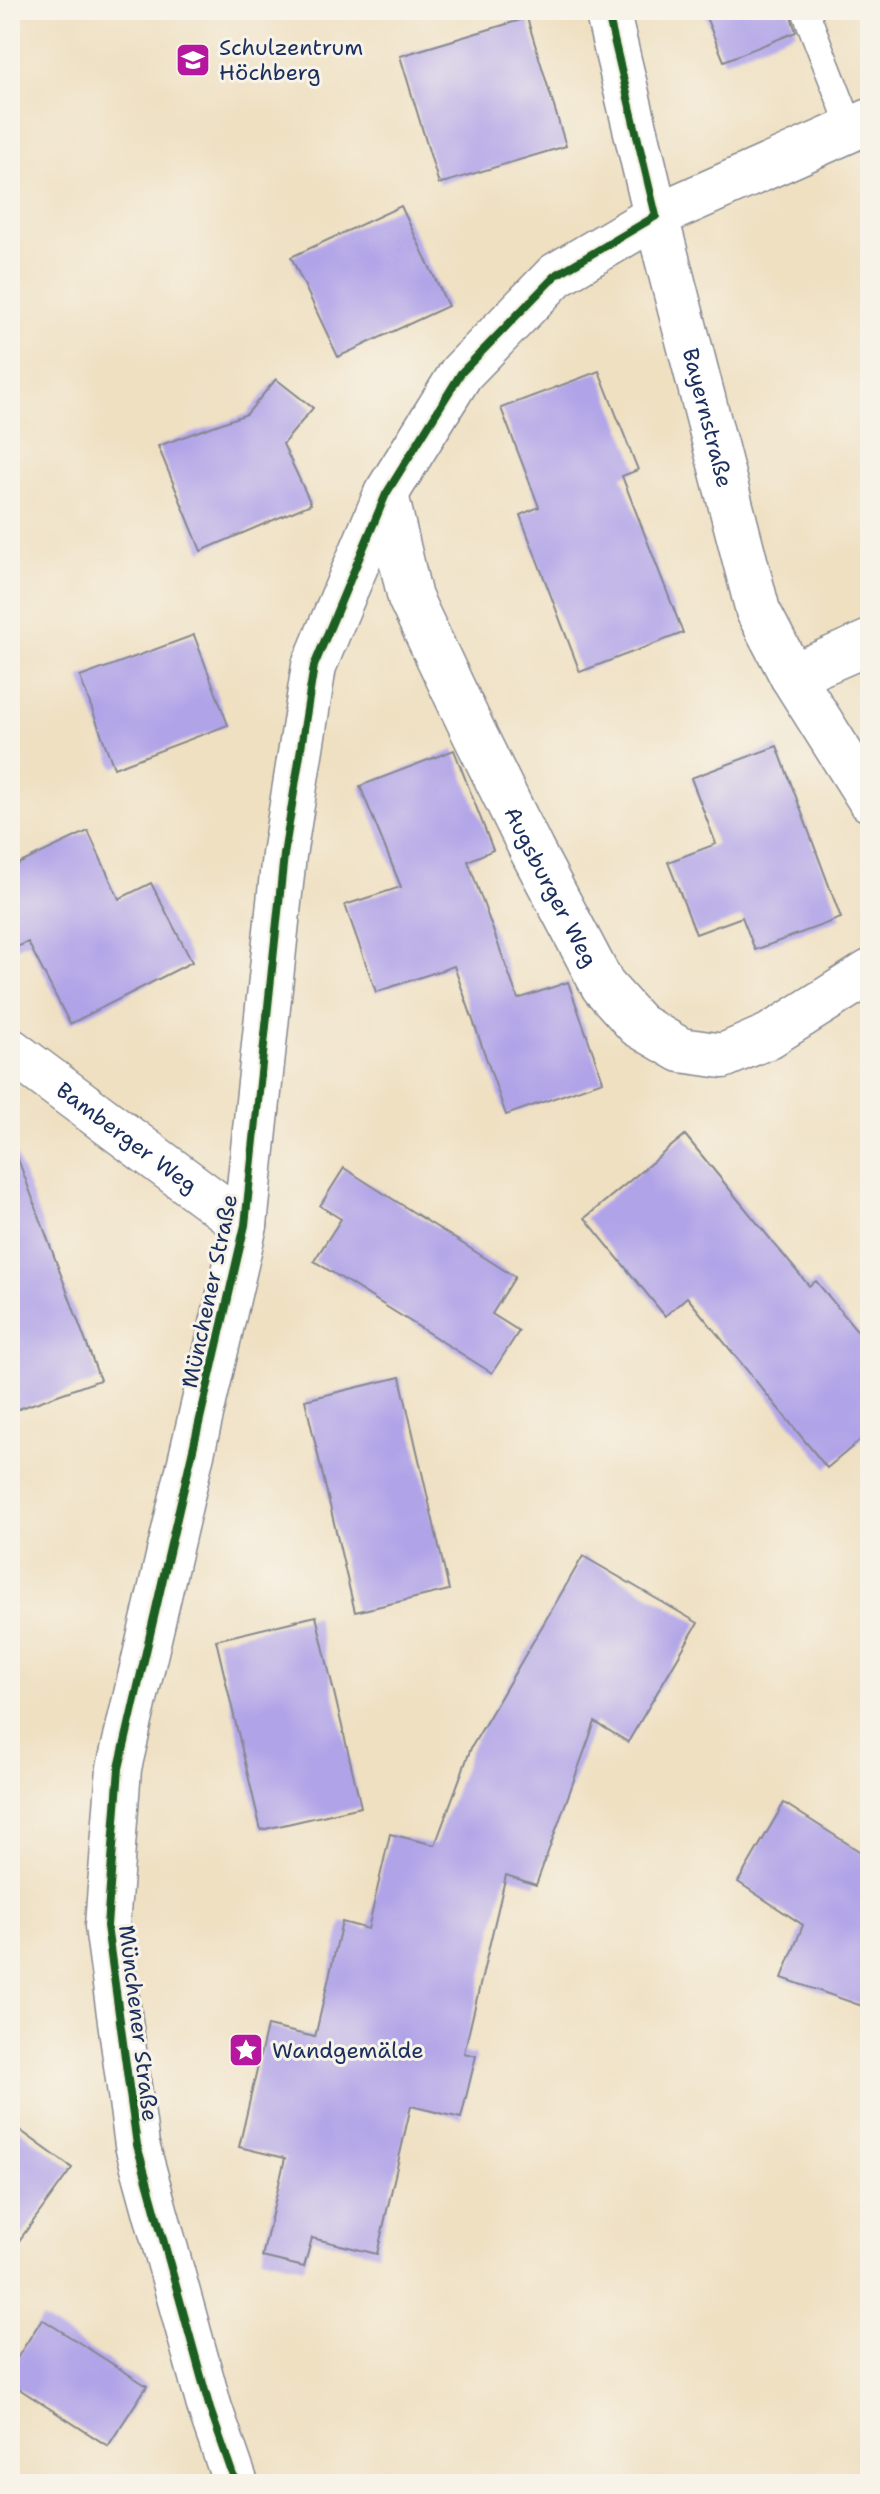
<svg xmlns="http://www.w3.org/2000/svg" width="880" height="2494" viewBox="0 0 880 2494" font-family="'Shantell Sans',sans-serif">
<rect width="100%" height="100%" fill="#f7f3e8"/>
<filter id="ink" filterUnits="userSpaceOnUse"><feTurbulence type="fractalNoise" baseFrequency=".0125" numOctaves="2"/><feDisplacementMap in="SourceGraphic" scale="16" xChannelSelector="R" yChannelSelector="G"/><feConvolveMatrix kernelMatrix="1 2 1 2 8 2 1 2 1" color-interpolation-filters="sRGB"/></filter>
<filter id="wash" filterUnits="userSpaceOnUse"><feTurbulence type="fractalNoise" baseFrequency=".006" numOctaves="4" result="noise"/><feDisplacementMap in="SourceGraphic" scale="32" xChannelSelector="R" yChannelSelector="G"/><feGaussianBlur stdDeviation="1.8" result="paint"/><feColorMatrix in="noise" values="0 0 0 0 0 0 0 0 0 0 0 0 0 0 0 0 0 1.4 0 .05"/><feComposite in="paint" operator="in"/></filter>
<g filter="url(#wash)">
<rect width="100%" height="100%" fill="#efe0c2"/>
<g id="blocks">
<!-- building -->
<g fill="#b0a3e8">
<polygon points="703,10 789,10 796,32 724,61"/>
<polygon points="527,18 566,146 439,184 400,56"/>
<polygon points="401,206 448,306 338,357 291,257"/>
<polygon points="599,371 638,470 622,476 683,633 580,672 520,515 539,507 501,408"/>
<polygon points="276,379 313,408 283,444 311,504 201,551 158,446 247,414"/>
<polygon points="194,635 228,725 114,768 80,677"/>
<polygon points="777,746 841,918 755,950 742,917 696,934 668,862 716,844 691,778"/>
<polygon points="454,750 493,850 468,861 518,999 568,982 603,1081 506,1115 454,966 376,992 345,905 401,887 360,786"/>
<polygon points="88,831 119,899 151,883 192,962 70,1024 28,942 10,950 10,868"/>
<polygon points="685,1135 809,1286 816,1281 870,1346 870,1432 827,1468 687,1297 665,1316 585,1218"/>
<polygon points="15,1151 100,1380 10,1412 10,1152"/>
<polygon points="344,1168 515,1277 492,1314 519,1331 492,1373 314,1261 341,1219 320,1206"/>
<polygon points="400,1377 449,1590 355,1612 305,1400"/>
<polygon points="583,1556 698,1623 628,1742 595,1722 536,1885 506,1875 464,2053 476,2056 461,2118 411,2106 377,2254 312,2238 304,2267 262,2257 285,2158 239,2147 267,2026 315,2037 342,1922 368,1929 390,1834 435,1845 471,1748"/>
<polygon points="316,1616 361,1807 261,1830 216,1640"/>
<polygon points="784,1803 870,1858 870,1981 862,2006 782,1978 803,1925 738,1882"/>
<polygon points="10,2123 72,2168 10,2253"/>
<polygon points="42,2319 147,2386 108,2446 10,2383 10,2369"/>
</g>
</g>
</g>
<g filter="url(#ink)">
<use href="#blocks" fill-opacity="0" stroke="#858890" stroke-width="2"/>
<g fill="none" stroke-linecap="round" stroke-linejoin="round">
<!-- lane casing -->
<g stroke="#858890" stroke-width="29">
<polyline id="lane" points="805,10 851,128"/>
</g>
<!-- street casing -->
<g stroke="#858890" stroke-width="47">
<g id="street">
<path id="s1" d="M607 10 656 216 758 611 792 676 870 800"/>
<path id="s2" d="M386 494 410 598 474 733 532 851 603 986 638 1025 681 1050 723 1056 769 1036 870 972"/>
<polyline points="792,676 870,642"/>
<path id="s3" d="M10 1050 245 1225"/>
<polyline points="236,2484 210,2409 137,2145 107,1926 119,1768 245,1225 284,855 314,666 386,494 461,373 556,275 656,216 870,121"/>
</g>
</g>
<!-- lane -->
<use href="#lane" stroke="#fff" stroke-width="26"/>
<!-- street -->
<use href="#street" stroke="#fff" stroke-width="44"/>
<!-- cycleway casing -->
<g stroke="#f7f3e8" stroke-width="13">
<polyline id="cycleway" points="236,2484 210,2409 137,2145 107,1926 119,1768 245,1225 284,855 314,666 386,494 461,373 556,275 656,216 607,10"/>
</g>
<!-- cycleway -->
<use href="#cycleway" stroke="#1b5e20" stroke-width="8"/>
</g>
</g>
<!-- icons -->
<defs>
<g id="school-square" transform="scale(1.8)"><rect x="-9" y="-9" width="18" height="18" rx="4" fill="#b5179e" stroke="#f7f3e8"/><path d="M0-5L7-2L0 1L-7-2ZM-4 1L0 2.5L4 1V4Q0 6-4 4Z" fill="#fff"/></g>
<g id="sight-square" transform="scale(1.8)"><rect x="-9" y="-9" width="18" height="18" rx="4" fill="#b5179e" stroke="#f7f3e8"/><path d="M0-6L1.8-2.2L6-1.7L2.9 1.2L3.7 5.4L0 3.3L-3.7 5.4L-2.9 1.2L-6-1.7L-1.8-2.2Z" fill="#fff"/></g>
</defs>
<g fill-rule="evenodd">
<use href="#school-square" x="193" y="60"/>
<use href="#sight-square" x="246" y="2050"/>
</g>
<g text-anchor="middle" stroke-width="6" stroke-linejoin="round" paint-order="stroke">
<!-- poi labels -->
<g font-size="22" fill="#1b2f5e" stroke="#f7f3e8" text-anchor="start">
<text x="219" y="55">Schulzentrum<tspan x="219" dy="25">Höchberg</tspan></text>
<text x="272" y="2058">Wandgemälde</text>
</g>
<!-- street labels -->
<g font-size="22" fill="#1b2f5e" stroke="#f7f3e8">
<text dy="8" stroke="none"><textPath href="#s1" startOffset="420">Bayernstraße</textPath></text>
<text dy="8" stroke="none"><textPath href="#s2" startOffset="428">Augsburger Weg</textPath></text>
<text dy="8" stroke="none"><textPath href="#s3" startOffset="146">Bamberger Weg</textPath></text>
<text transform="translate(209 1291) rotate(-78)" y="8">Münchener Straße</text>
<text transform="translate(139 2023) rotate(83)" y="8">Münchener Straße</text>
</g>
</g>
<!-- margin -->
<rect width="880" height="2494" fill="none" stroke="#f7f3e8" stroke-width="40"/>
</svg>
